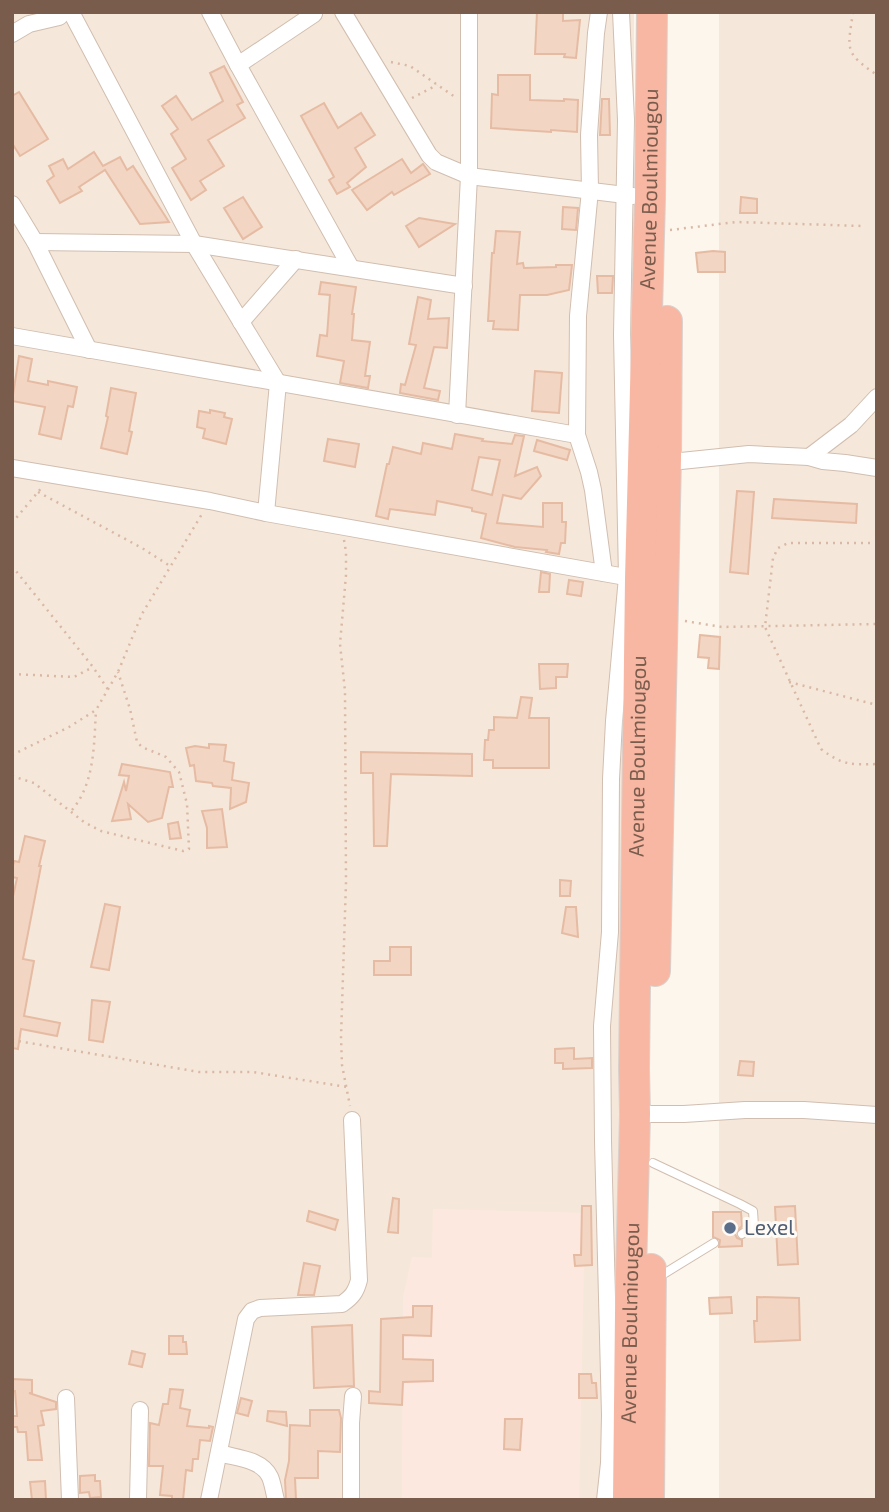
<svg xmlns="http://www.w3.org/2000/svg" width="889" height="1512" viewBox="0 0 889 1512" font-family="'Exo 2',sans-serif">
<rect width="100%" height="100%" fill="#fdf6ec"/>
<!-- residential -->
<g fill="#f5e8da">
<rect x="12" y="12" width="622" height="1488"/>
<rect x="719" y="12" width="158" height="1488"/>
</g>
<!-- commercial -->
<polygon fill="#fde8e0" points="433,1209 585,1213 579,1500 402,1500 403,1298 412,1257 432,1258"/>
<!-- building -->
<g fill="#f3d5c3" stroke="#e6bba3" stroke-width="2" fill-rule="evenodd">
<polygon points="537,12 563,12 563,21 580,20 576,58 564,57 565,54 535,54"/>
<polygon points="224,66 243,102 237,105 245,118 208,140 224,166 200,181 206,190 191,200 172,168 186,159 171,134 178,129 162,106 176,96 192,120 223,101 210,73"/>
<polygon points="498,75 530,75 530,100 564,101 564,99 578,100 577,132 551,130 551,132 491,128 492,94 498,95"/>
<polygon points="19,92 48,139 20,156 12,143 12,96"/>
<polygon points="602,99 609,99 610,135 600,135"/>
<polygon points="324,103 338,128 361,113 375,135 355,148 366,167 347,183 350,187 337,194 329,180 334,177 301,116"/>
<polygon points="94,152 103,166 120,157 127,170 133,166 169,222 140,224 105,170 79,187 82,191 60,203 47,181 54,176 49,166 63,159 68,169"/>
<polygon points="402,159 411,173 423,164 430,174 394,195 392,192 367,210 352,190"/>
<polygon points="243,197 262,227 243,239 224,208"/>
<polygon points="741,197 757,199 757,213 740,213"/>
<polygon points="563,207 578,208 576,230 562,229"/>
<polygon points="419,218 455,224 419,247 406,226"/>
<polygon points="496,231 520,232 517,264 523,263 524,268 556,267 556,265 572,265 569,290 547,295 520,295 518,330 493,329 494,321 488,321 492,253 494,253"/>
<polygon points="713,251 725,252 725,272 698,272 696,253"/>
<polygon points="597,276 613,276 612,293 598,293"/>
<polygon points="321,282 356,287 352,314 354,314 352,340 370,342 365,376 370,376 368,388 340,383 344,361 317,356 320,335 327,336 330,295 319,294"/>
<polygon points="418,297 431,300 428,319 449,318 447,348 434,347 424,388 440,391 438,400 400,393 401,384 405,385 416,345 409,344"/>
<polygon points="19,356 32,359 28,381 48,385 48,381 77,387 73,407 68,406 61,439 39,434 45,407 12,401"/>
<polygon points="535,371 562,373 559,413 532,411"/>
<polygon points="111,388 136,393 129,431 132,432 127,454 101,448 108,417 106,416"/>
<polygon points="210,410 225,413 224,417 232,419 226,444 203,438 205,429 197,427 199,411 210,413"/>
<path d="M455 434 483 439 482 441 512 444 515 435 524 436 515 476 537 467 541 476 521 499 503 495 497 523 543 527V503H562V522H566L565 543H561L559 554 546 552 547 550 515 547 481 538 486 514 472 511V508L437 501 435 515 390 509 388 519 376 516 387 464H389L393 447 421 454 423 443 452 449ZM479 457 500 460 492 495 472 490Z"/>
<polygon points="328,439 359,444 355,467 324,461"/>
<polygon points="537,440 570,450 567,460 534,451"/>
<polygon points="737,491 754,492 748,574 730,572"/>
<polygon points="774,499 857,504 856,523 772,518"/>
<polygon points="541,572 550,574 549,592 539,592"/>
<polygon points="569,580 583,582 581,596 567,594"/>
<polygon points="700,635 720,637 719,669 708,668 709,658 698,657"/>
<polygon points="539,664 568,664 567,677 556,677 556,688 540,689"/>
<polygon points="521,697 532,698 529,718 549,718 549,768 493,768 493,760 484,760 485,740 488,740 489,730 494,730 494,717 517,718"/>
<polygon points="209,744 226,745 224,761 234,763 232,780 249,783 246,802 230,809 231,788 213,786 212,783 196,781 194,765 190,766 186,748 195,746 209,748"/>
<polygon points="361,752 472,754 472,776 391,774 387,846 374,846 373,773 361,773"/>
<polygon points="122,764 170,772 173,787 169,787 162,818 148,822 128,804 131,819 112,821 124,782 126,791 129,776 119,775"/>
<polygon points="222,809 227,847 207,848 207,828 202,811"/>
<polygon points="178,822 181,838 170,839 168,824"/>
<polygon points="25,836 45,841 39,866 41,866 23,959 34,961 24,1016 60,1023 57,1036 21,1029 18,1049 12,1048 12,901 17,878 12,877 12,870 14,861 19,862"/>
<polygon points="560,880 571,881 570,896 560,896"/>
<polygon points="105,904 120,907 109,970 91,967"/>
<polygon points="566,907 576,907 578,937 562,933"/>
<polygon points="390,947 411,947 411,975 374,975 374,961 390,961"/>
<polygon points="92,1000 110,1002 103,1042 89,1040"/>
<polygon points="574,1048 574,1059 592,1058 592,1068 563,1069 563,1063 555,1063 555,1049"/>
<polygon points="740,1061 754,1062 753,1076 738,1075"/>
<polygon points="393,1198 399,1199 398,1233 388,1232"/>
<polygon points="582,1206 591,1206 592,1265 575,1266 574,1255 581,1255"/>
<polygon points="795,1206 798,1264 778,1265 775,1207"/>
<polygon points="309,1211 338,1220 335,1230 307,1221"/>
<polygon points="713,1212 741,1212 742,1226 737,1231 735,1234 737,1238 742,1240 742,1246 719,1247 720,1240 713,1237"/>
<polygon points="304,1263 320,1266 314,1295 298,1295"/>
<polygon points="731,1297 732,1313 710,1314 709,1298"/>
<polygon points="757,1297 799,1298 800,1340 755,1342 754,1321 757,1321"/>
<polygon points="413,1306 432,1306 431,1336 403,1335 403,1359 433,1360 433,1381 403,1382 402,1405 369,1403 369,1391 380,1392 381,1319 413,1317"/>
<polygon points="352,1325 354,1386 314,1388 312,1327"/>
<polygon points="169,1336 183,1336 183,1342 186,1342 187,1354 169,1354"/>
<polygon points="132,1351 145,1354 142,1367 129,1364"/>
<polygon points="579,1374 591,1374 592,1383 596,1383 597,1398 579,1398"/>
<polygon points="12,1379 32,1380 32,1393 29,1393 56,1402 56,1409 41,1411 44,1425 38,1426 42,1460 28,1460 26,1432 18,1432 17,1427 12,1427 12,1416 17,1416 15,1391 12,1391"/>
<polygon points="170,1389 183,1390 180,1408 190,1410 187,1426 209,1428 209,1426 213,1427 210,1441 200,1440 198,1459 193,1459 192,1471 186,1470 183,1500 172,1500 172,1496 160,1495 163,1466 149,1466 150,1423 159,1425 163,1404 168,1404"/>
<polygon points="241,1398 252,1401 248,1416 237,1413"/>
<polygon points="310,1410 339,1410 341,1418 340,1452 318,1451 318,1478 295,1478 296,1500 286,1500 285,1480 289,1461 290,1425 310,1426"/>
<polygon points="268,1411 286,1412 287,1426 267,1421"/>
<polygon points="505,1419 522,1419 520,1450 504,1449"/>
<polygon points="95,1475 95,1481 100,1481 101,1497 90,1498 89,1492 80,1493 80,1476"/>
<polygon points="45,1481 46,1500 32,1500 30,1482"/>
</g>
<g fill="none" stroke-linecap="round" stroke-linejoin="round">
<!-- lane casing -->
<g stroke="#d1beb0" stroke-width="10">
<g id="lane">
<polyline points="653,1163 740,1204 753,1211 754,1226 742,1234"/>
<polyline points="657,1278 714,1243"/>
</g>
</g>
<!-- street casing -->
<g stroke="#d1beb0" stroke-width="18">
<g id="street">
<polyline points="71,12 194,244 278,383 266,513"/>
<polyline points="210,12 238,65 351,268"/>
<polyline points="343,12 429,155 436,162 469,176 633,196"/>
<polyline points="599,12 596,33 589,135 590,190 578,316 577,435 589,472 593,490 604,573"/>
<polyline points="12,34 29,24 59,17 64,12"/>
<polyline points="238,65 314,14"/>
<polyline points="12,204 35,242 89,350"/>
<polyline points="35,242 194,244 464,286"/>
<polyline points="241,322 296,259"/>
<polyline points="12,336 577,435"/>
<polyline points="457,415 469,176 469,12"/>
<polyline points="809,457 851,425 877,397"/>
<polyline points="666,458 681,461 749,454 788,456 809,457 823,461 845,463 877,468"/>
<polyline points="12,468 210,501 266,513 637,579"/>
<polyline points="635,1114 684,1114 745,1110 804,1110 877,1115"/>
<polyline points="66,1398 70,1500"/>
<path d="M219 1453C236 1458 262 1459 270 1477 273 1484 274 1493 276 1500"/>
<polyline points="138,1500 140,1410"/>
<path d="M209 1500 246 1319 252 1311 260 1308 342 1304C352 1297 356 1292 359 1280L352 1120"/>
<polyline points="351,1500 351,1423 353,1396"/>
<polyline points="605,1500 609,1463 610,1415 603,1141 602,1026 610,932 611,779 614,721 627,577 622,335 626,120 621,12"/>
</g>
</g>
<!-- highway casing -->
<g stroke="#dad1cd" stroke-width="32">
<g id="highway">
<polyline points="655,971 666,458 667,321"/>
<path id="s1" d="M628 1500 630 1314 635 1114 634 1069 640 579 650 198 652 12"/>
<polyline points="649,1500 651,1269"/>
</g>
</g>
<!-- path -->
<g stroke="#d9b8a5" stroke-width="2.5" stroke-dasharray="2 5" stroke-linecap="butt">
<path d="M853 12C848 49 843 52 877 75"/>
<polyline points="391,62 410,66 455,97"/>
<polyline points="412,98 437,85"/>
<polyline points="670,230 736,222 863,226"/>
<polyline points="38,492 142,548 170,566"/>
<polyline points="12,523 43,486"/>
<polyline points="344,540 346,552 346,575 340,644 345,691 346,882 341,1037 342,1065 350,1106"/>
<path d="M877 543H788L778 548 773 558 765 627 821 749C842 765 851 765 877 764"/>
<polyline points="12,566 93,667 109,691"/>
<polyline points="685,621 722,627 877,624"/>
<polyline points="12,674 74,677 93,667"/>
<polyline points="789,682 877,705"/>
<polyline points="12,755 69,727 96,710 118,672 142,614 202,514"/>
<polyline points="12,776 34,783 84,822 101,831 183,851 189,849 187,804 179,772 166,757 142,747 137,742 130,709 118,672"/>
<path d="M72 810C95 783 94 743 96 710"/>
<polyline points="12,1040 199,1072 253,1072 347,1087"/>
</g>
<!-- lane -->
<use href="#lane" stroke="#fff" stroke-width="8"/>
<!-- street -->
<use href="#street" stroke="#fff" stroke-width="16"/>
<!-- highway -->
<use href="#highway" stroke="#f7b7a3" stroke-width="30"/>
</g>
<!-- markers -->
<circle fill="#5c6f8a" stroke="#fffaf3" stroke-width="2.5" cx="730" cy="1228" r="7"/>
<g text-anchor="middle" stroke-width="6" stroke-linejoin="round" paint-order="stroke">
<!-- street labels -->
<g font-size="21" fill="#7a5c4d" stroke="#fffaf3">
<text dy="7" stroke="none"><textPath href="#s1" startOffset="1311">Avenue Boulmiougou</textPath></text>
<text dy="7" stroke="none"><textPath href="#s1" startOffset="744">Avenue Boulmiougou</textPath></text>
<text dy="7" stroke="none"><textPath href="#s1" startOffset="177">Avenue Boulmiougou</textPath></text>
</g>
<!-- service labels -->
<g font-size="21" fill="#4e5e75" stroke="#fffaf3" text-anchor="start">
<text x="744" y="1235">Lexel</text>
</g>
</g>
<!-- border -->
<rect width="889" height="1512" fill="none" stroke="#7a5c4d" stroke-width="28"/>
</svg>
